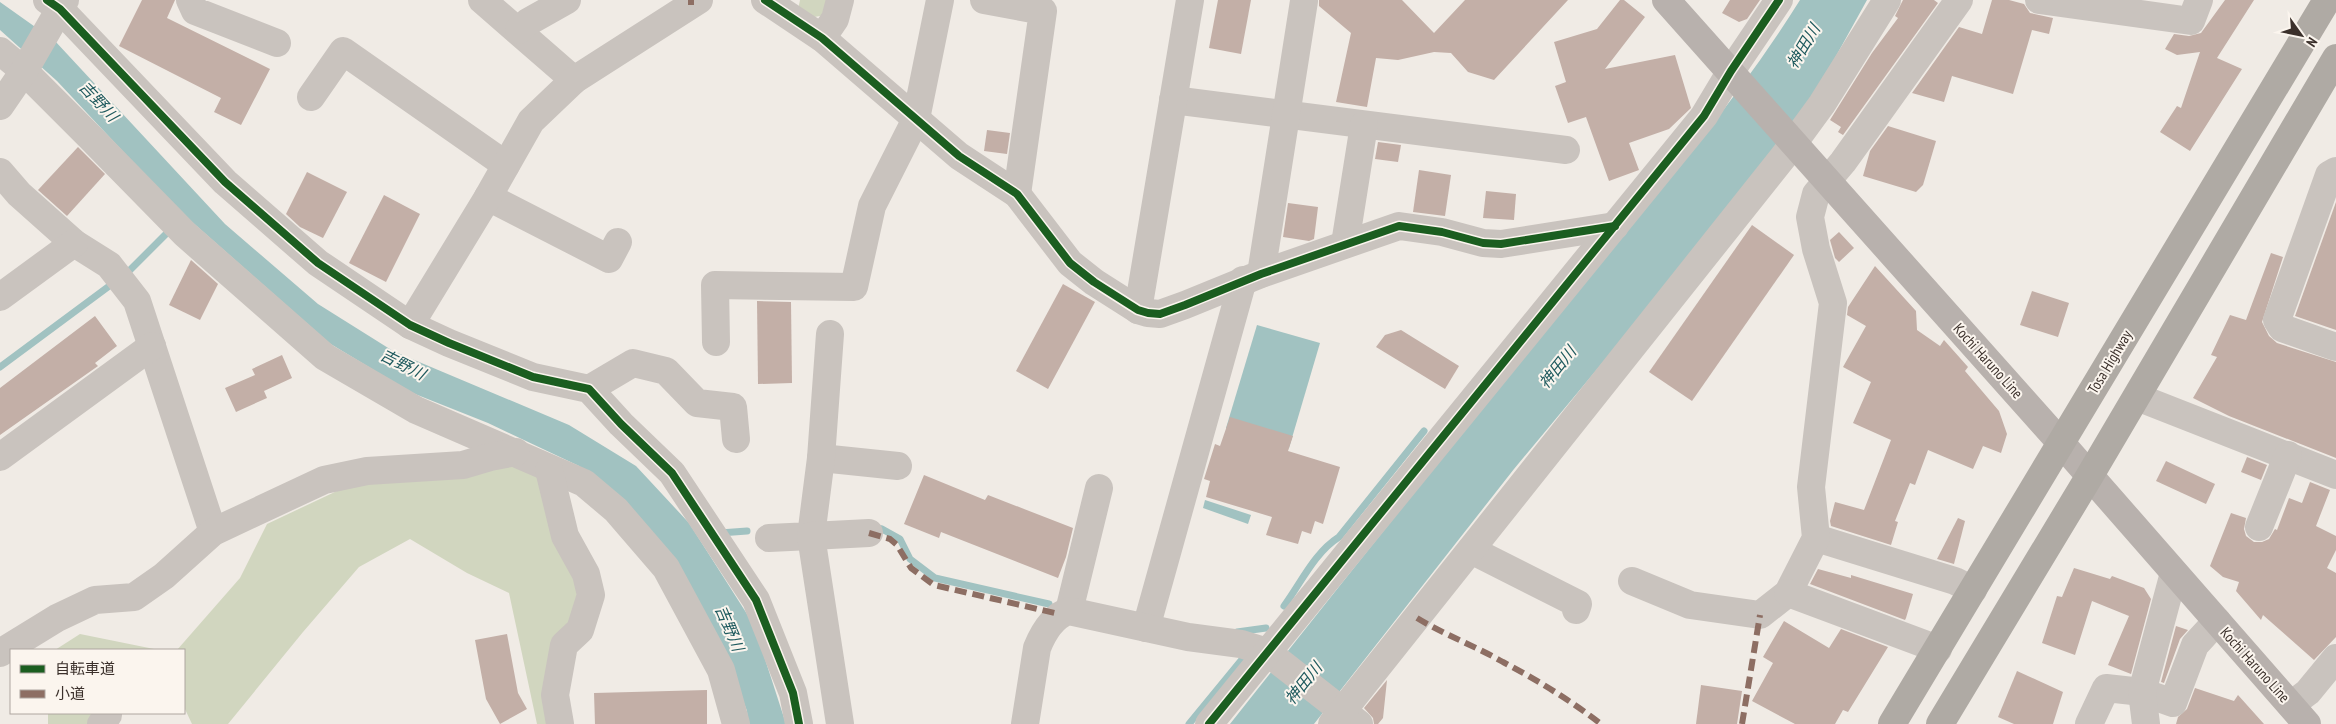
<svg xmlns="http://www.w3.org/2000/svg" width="2336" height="724" viewBox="0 0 2336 724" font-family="'PT Sans Narrow','Noto Sans JP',sans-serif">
<rect width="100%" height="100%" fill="#f0ebe5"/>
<!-- green -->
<g fill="#d1d6bf">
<polygon points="800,0 831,0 826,15 814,17 798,10"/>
<polygon points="513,463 543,478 580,578 554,724 537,724 509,593 467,573 410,539 359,567 303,632 228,724 192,724 184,707 184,650 177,650 240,578 267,524 356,482"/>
<polygon points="80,634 159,650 55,650"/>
<polygon points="48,713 96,713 95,724 48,724"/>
</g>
<!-- water -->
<g fill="#a1c2c1">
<path d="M1800 0H1867L1809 105 1708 236 1514 469 1314 724H1230C1341 584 1453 443 1566 304 1646 205 1733 108 1800 0Z"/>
<polygon points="0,2 55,41 225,224 318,304 393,351 569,425 636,466 689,523 754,625 786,724 748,724 747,711 726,657 579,466 488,423 410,392 329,343 174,206 57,81 0,30"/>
<polygon points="1257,325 1320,343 1289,448 1226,428"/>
<polygon points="1205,500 1251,515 1248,524 1203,508"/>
</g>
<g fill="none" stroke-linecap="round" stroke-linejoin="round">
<!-- stream -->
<g stroke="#a1c2c1" stroke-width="7">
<polyline points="125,275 172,228"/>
<polyline points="0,367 116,281"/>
<polyline points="872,527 882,529 900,539 910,559 935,578 1049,604"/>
<polyline points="720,533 747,531"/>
<path d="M1284 606C1301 583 1314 553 1339 537L1424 431"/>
<polyline points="1237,632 1266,628"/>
<polyline points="1189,724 1244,657"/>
</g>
</g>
<!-- building -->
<g fill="#c3afa7">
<polygon points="142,0 175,0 167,18 270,69 241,125 214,112 221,98 119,46"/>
<polygon points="1218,0 1251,0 1241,54 1209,48"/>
<polygon points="1319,0 1402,0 1434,33 1465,0 1568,0 1494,80 1468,72 1451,53 1434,52 1398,60 1376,58 1367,107 1336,102 1351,33 1319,6"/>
<polygon points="1620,0 1624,0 1645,17 1605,69 1675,55 1691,108 1669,129 1629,143 1639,170 1609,181 1586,117 1568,123 1555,86 1566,82 1554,42 1597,29"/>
<polygon points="1730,0 1760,0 1747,19 1739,22 1722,13"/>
<polygon points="1903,0 1934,0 1938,3 1843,135 1838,132 1841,127 1830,120 1872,53 1898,18 1895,16"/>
<polygon points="1992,0 2009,0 2024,4 2030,13 2053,18 2049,34 2032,30 2013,94 1952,76 1944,102 1912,93 1959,27 1982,34"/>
<polygon points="2225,0 2254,0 2217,58 2242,69 2190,151 2160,132 2177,106 2181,108 2200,52 2177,55 2165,49 2174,34 2189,36 2201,33"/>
<polygon points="1888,126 1936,141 1923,185 1916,192 1863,176 1870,151"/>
<polygon points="987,130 1010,133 1007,154 984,151"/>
<polygon points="1378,142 1401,145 1398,162 1375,159"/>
<polygon points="78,147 105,174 67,216 38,190"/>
<polygon points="1419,170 1451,175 1445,216 1413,212"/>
<polygon points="307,172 347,192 323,238 300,227 286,214"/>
<polygon points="1486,191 1516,194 1514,220 1483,218"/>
<polygon points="384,195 420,214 386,282 349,263"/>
<polygon points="2336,202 2336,330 2295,316"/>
<polygon points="1288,203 1318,207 1314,239 1309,241 1283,237"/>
<polygon points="1752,225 1794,255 1692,401 1649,372"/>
<polygon points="1839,232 1854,248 1839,262 1835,258 1830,240"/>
<polygon points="2271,253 2283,257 2262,322 2269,336 2277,343 2336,362 2336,458 2229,416 2193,398 2217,357 2211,355 2230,315 2246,320"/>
<polygon points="191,260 218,284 200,320 169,305"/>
<polygon points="1875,266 1916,311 1917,330 1940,346 1944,340 1968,367 1965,371 1999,411 2007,434 2001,453 1983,446 1973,469 1928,450 1915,485 1910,483 1895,521 1898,522 1891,545 1831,526 1830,521 1835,502 1864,510 1891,440 1853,423 1871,382 1843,367 1866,326 1847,315 1848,307"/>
<polygon points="1063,284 1095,302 1048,389 1016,371"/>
<polygon points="2032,291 2069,303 2058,337 2020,325"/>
<polygon points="757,301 791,302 792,383 758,384"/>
<polygon points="95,316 117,346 95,363 98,366 0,435 0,388"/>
<polygon points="1401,330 1459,366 1445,389 1376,347 1385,335"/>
<polygon points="282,355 292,378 264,391 267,398 236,412 225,388 255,375 252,369"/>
<polygon points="1230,417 1293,436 1288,451 1340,467 1323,524 1315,521 1311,534 1302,531 1298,544 1266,535 1272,517 1206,497 1210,481 1204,479 1215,444 1220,446"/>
<polygon points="2247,457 2267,465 2261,480 2241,472"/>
<polygon points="2166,461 2215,484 2206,504 2156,481"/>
<polygon points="924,475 985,500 988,495 1073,528 1066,557 1058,578 941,532 939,538 904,524"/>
<polygon points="2310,482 2330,490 2316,526 2336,536 2336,550 2327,568 2336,573 2336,637 2314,660 2263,615 2261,620 2236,591 2239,582 2223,577 2210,566 2231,513 2246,518 2244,529 2246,536 2254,542 2262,542 2269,539 2275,529 2277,530 2289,498 2302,503"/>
<polygon points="1958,518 1965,521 1954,564 1937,559"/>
<polygon points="2074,568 2110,579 2112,576 2144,588 2151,599 2131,674 2108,665 2129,616 2092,601 2075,655 2042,643 2057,596 2062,597"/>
<polygon points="1818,569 1851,578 1851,575 1913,594 1906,618 1905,620 1810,584"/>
<polygon points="1784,621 1829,648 1841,629 1888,647 1848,712 1843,710 1835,724 1795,724 1752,701 1773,663 1763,657"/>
<polygon points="2176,626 2188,630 2180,639 2164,683 2161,682"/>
<polygon points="507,634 518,693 527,709 500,724 486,699 475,640"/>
<polygon points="2017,671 2063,692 2053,724 2014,724 1998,717"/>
<polygon points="1387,680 1383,718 1378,724 1374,724 1373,718 1364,708"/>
<polygon points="1701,685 1742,691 1737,724 1696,724"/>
<polygon points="2195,688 2234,701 2238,695 2264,724 2176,724 2178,717 2187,709"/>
<polygon points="707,690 707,724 595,724 594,693"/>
</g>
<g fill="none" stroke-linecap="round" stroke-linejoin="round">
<!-- minor -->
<g stroke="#c9c3be" stroke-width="28">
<polyline points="47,0 60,9 225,182 318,263 410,325 449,343 533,377 589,389 621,424 672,473 756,600 793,693 799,724"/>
<polyline points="190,0 195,11 277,43"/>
<polyline points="482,0 574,80"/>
<polyline points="765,0 822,38 959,156 1017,194 1070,263 1094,282 1138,310 1148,313 1160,314 1185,305 1261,274 1399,226 1442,232 1483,243 1501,244 1615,226"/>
<polyline points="984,0 1043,11 1017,194"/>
<polyline points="2039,0 2191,21 2199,0"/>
<polyline points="519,30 528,22 567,0"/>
<polyline points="822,38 835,19 840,0"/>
<polyline points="0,51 24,71 90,137 185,234 325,357 416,410 584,483 616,510 666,568 721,670 736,724"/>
<polyline points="311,97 343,51 506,165"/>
<polyline points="1173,100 1566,150"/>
<polyline points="0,106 24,71 65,0"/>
<polyline points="2336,171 2329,175 2277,320 2282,328 2336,347"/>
<polyline points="0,172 19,194 74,243 109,265 137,301 213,532"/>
<polyline points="488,197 609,259 618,242"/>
<polyline points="1345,244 1364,125"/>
<polyline points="1261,274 1304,1"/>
<polyline points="0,297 74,243"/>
<polyline points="1138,310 1190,0"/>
<polyline points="410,325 488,197 531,121 574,80 699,0"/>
<polyline points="716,342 715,285 854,287 872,206 916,119 940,0"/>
<polyline points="589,389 633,363 666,371 697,403 733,407 736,439"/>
<polyline points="2137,397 2336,475"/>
<polyline points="0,457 152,346"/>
<polyline points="821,458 898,466"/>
<polyline points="549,470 565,536 586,574 591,595 580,630 564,645 555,695 560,724"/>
<polyline points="2259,527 2288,455"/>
<polyline points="769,538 811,536 821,458 830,334"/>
<polyline points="1816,538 1955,581 1973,590"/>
<polyline points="1471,550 1578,604 1576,610"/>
<polyline points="1632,581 1690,605 1760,615 1788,593 1816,538 1811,487 1833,303 1816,249 1810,217 1816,194 1843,162 1959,0"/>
<polyline points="1788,593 1938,649"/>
<polyline points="1069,611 1099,488"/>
<polyline points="1146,628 1243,280"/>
<polyline points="0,653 57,618 95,600 134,597 164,576 213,532 324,480 367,471 463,465 490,457 516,452"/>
<polyline points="2291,705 2308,692 2336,658"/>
<polyline points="101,724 108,715"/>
<polyline points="840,724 811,536 869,533"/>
<path d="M1025 724 1037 648C1043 633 1053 616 1069 611L1188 637 1241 644 1267 652 1359 724"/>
<polyline points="1209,724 1704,116 1731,71 1779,0"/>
<polyline points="1332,724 1784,156 1822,104 1887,0"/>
<polyline points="2089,724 2106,688 2142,692 2173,703 2195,645 2217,621"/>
<polyline points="2146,724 2142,692 2174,573"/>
</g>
<!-- major -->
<polyline stroke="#b8b1ad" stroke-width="28" points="1666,0 2061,443 2307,724"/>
<!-- highway -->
<g stroke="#afaaa4" stroke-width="28">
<polyline points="1892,724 2327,0"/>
<polyline points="1940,724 2089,477 2336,58"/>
</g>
<!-- quiet -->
<g stroke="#8d6e63" stroke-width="6" stroke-dasharray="12 6" stroke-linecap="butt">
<polyline points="691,0 691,5"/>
<polyline points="869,533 890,539 897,545 911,568 934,585 1059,614"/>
<path d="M1417 618C1445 635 1475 646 1503 662 1537 680 1570 700 1601 724"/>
<polyline points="1742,724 1760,615"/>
</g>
<!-- cycleway casing -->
<g stroke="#fbf5ee" stroke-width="11">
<g id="cycleway">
<polyline points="47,0 60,9 225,182 318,263 410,325 449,343 533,377 589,389 621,424 672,473 756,600 793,693 799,724"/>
<polyline points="765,0 822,38 959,156 1017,194 1070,263 1094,282 1138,310 1148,313 1160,314 1185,305 1261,274 1399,226 1442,232 1483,243 1501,244 1615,226"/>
<polyline points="1209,724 1704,116 1731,71 1779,0"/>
</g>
</g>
<!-- cycleway -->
<use href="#cycleway" stroke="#1b5e20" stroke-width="8"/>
</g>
<g text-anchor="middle" stroke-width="4" stroke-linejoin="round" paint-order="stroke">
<!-- street labels -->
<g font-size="15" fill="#3b302b" stroke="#fbf5ee">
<text transform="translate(1988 361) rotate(48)" y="5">Kochi Haruno Line</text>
<text transform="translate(2110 362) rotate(-59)" y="5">Tosa Highway</text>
<text transform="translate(2255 665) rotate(48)" y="5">Kochi Haruno Line</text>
</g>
<!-- water labels -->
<g font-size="16" font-style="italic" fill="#1f5a5e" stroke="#fbf5ee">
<text transform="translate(1803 46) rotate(-59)" y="6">神田川</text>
<text transform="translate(99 101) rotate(47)" y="6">吉野川</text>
<text transform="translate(403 364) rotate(27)" y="6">吉野川</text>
<text transform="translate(1557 367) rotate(-51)" y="6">神田川</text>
<text transform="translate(730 628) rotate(67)" y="6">吉野川</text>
<text transform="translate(1303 683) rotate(-51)" y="6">神田川</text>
</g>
</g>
<!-- legend -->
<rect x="10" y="649" width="175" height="65" fill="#fbf5ee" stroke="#aea6a0"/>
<rect x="20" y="665" width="25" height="8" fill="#1b5e20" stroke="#aea6a0"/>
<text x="55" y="674" font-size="15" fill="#3b302b">自転車道</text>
<rect x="20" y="690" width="25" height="8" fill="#8d6e63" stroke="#aea6a0"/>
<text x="55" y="699" font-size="15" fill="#3b302b">小道</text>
<!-- north arrow -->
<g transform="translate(2301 35) rotate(123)" stroke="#fbf5ee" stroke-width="4" paint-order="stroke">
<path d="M0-4L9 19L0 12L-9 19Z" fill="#3b302b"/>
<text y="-8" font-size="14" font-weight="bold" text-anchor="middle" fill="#3b302b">N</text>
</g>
</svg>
